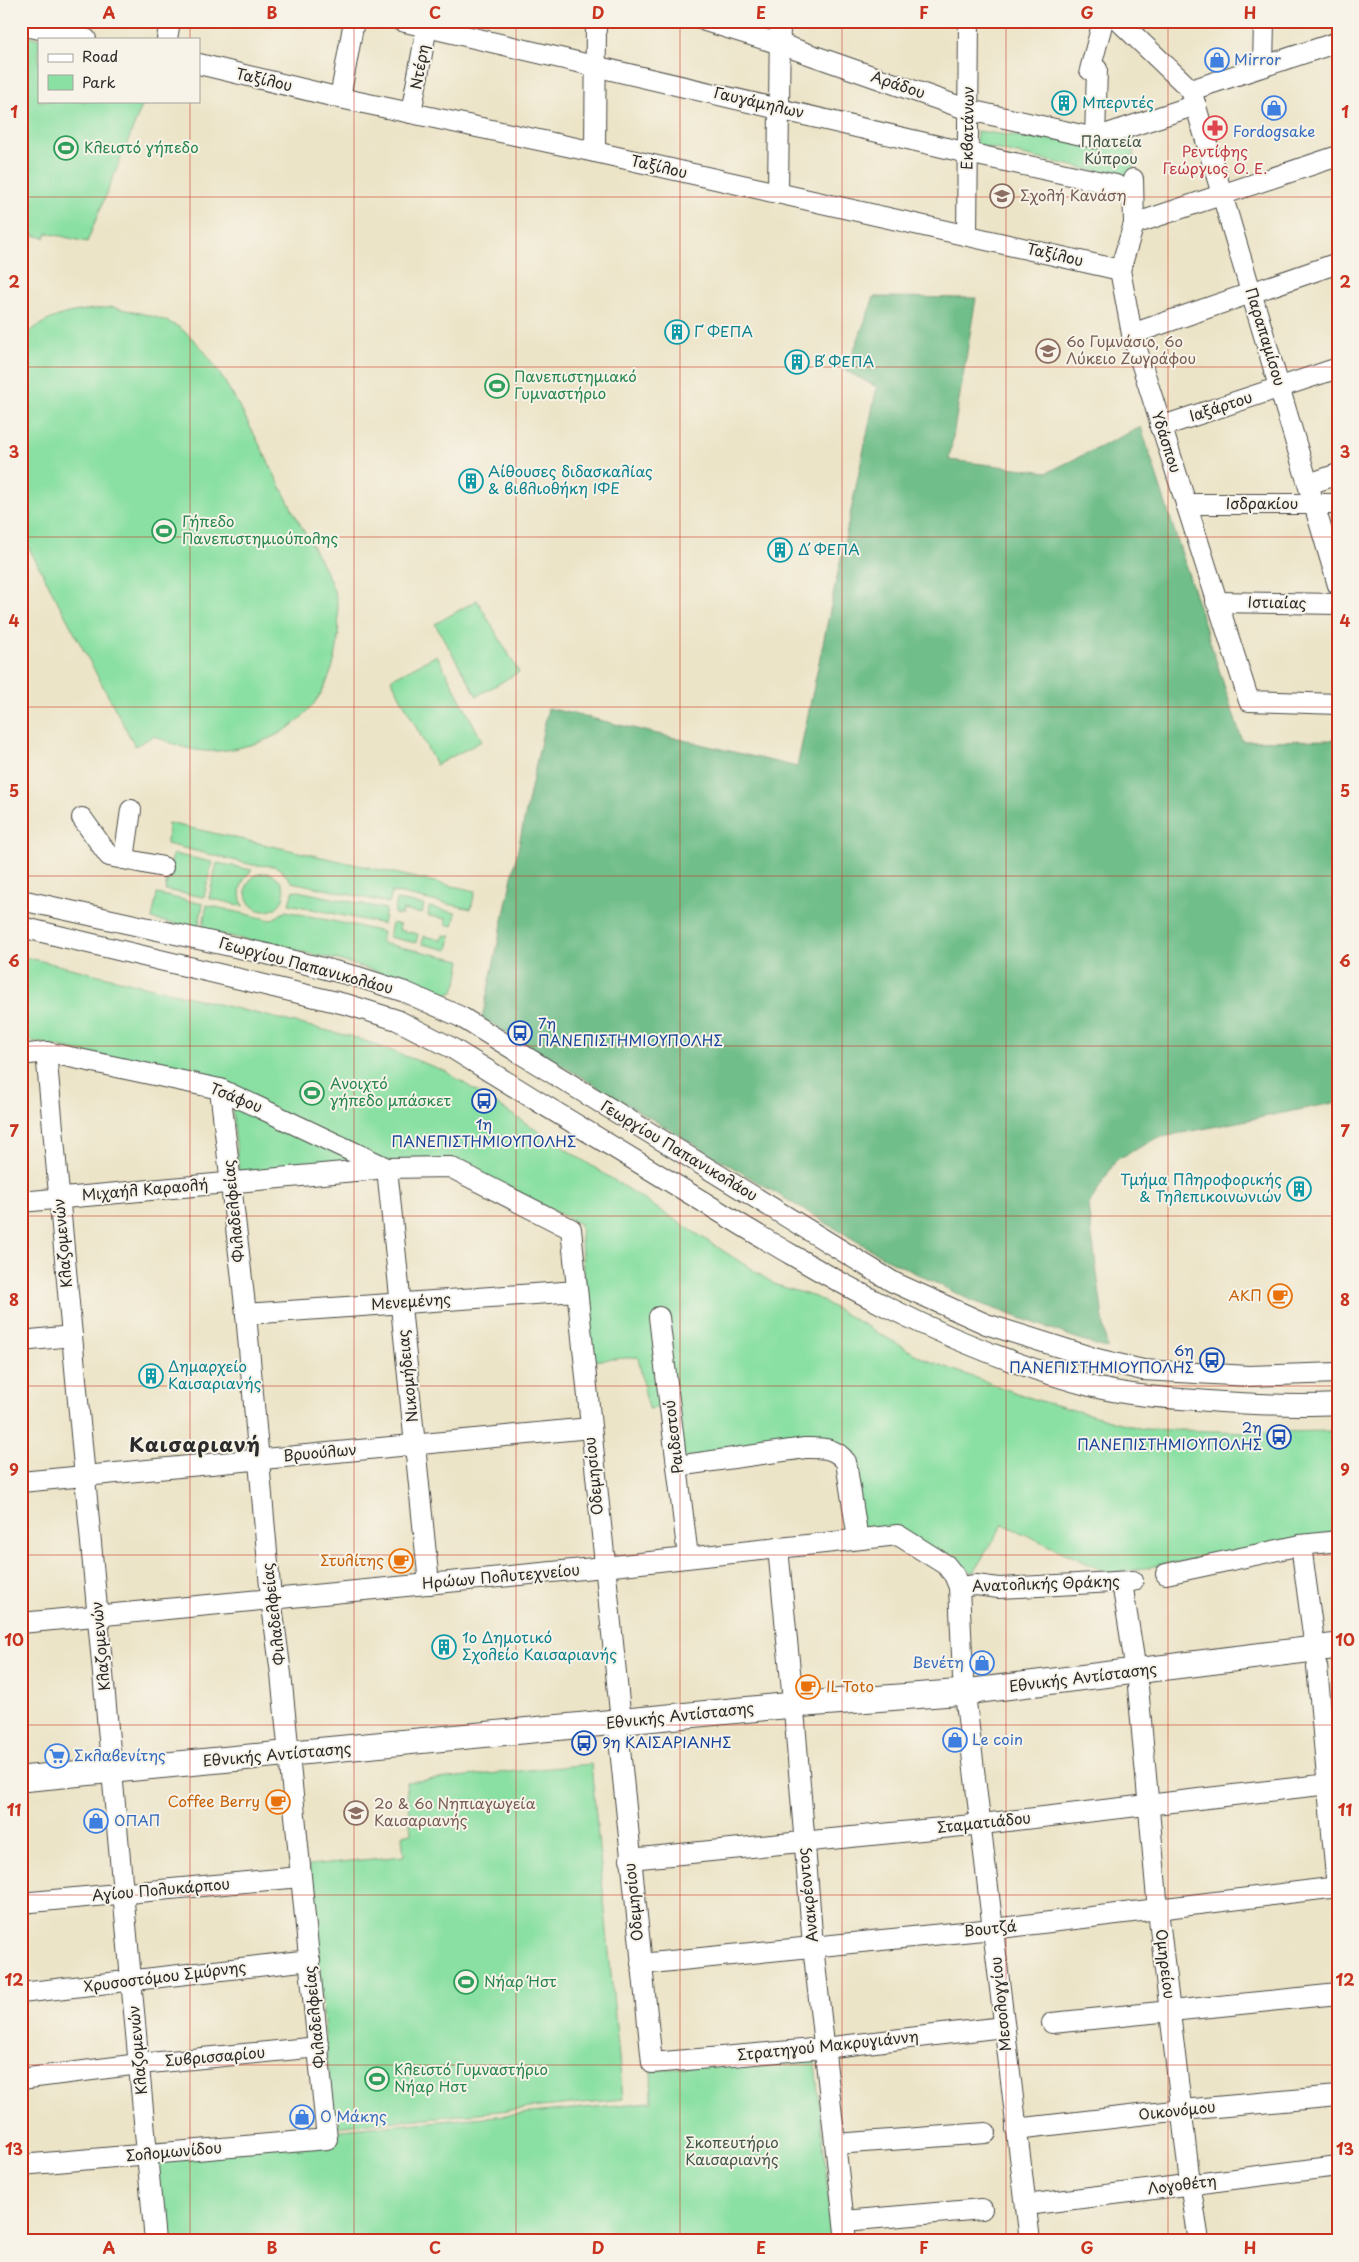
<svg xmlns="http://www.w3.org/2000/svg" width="1359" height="2262" viewBox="0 0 1359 2262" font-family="'Playpen Sans',sans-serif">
<rect width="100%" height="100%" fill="#f7f3e8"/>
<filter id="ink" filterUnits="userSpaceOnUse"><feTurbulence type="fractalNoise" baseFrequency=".02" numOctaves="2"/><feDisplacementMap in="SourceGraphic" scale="10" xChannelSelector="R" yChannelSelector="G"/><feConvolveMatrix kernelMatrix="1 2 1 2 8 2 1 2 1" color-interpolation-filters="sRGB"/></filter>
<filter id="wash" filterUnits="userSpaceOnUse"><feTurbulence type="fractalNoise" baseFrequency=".0096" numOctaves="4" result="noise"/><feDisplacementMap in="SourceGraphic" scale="20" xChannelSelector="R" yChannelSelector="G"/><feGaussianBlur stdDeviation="1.12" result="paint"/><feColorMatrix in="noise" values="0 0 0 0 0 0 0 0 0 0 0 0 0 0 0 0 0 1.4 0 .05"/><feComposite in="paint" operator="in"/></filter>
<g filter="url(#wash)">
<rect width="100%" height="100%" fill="#ece4c7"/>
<!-- green -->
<g fill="#8ae0a3" stroke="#5a8667">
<polygon points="21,33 39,39 39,101 144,101 87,242 47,233 45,238 21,232"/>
<polygon points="1135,118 1133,179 976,145 977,131 1038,139 1097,132"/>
<path d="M112 307C134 312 161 316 180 328 189 335 201 346 207 355 244 407 270 468 300 524 311 544 334 581 337 603 346 668 316 728 250 745 235 749 220 752 205 751 187 750 171 743 154 736L135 746 21 533V338C56 311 70 312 112 307Z"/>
<polygon points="477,600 519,672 477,696 435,624"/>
<polygon points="437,655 482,741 436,765 391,679"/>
<polygon points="168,823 475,891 471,909 392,892 389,903 292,882 280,869 274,866 253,865 167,844"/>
<polygon points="173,854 212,862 204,897 165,890"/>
<path d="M217 863 252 870C241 881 237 891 243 906L209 898Z"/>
<circle cx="265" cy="892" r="19"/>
<polygon points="293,890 386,909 383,924 289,904"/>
<polygon points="157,894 203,904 198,929 152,919"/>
<polygon points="397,900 424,905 422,914 403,910 402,915 394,914"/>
<polygon points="207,905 271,920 286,911 383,932 381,943 461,960 457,983 453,992 443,996 434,995 375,971 338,960 202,930"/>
<polygon points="429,907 456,913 453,926 446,924 446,919 428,916"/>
<polygon points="392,923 400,925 399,930 418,934 416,943 389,937"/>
<polygon points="444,935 451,936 448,950 422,944 424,936 442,940"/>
<polygon points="21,956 357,1038 445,1071 776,1285 815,1297 924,1359 1033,1399 1143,1429 1252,1432 1338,1431 1338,1537 1301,1541 1110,1574 1003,1524 973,1573 900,1532 862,1533 844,1452 684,1460 675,1406 648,1409 638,1357 589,1361 580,1224 452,1160 239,1174 230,1086 28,1040 21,1041"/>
<polygon points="591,1764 623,2099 334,2127 309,1865 404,1856 402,1835 411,1833 406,1782"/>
<polygon points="814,2053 833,2241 161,2241 151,2147 652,2102 651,2071"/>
</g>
<!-- forest -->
<polygon fill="#6fbe89" stroke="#4d745a" points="874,297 976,298 949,460 1048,472 1141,427 1242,741 1338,740 1338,1102 1157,1138 1116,1160 1088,1206 1107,1349 970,1300 885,1258 482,1018 548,708 797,767 877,387 846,371"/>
</g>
<g filter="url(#ink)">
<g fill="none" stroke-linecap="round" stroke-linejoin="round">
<!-- minor casing -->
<g stroke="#484742" stroke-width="22">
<g id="minor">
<polyline points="401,21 968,153 1116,185"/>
<polyline points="705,21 780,44 969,110 1095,138 1196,105"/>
<polyline points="1119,21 1191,90 1338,585"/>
<polyline points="21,25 86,39"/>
<polyline points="167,39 170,21"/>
<polyline points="199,64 340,98 595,152 1120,270"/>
<polyline points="1263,67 1264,21"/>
<polyline points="1191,90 1338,42"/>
<polyline points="340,98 354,21"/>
<polyline points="411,113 428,21"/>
<polyline points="1095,138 1097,69 1090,70 1103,21"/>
<polyline points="595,152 596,21"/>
<polyline points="1133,179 1134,224 1120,270 1132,334 1249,701 1338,704"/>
<polyline points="778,193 780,21"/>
<polyline points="1134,224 1338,156"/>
<polyline points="967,235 969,21"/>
<polyline points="1132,334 1338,263"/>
<polyline points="1160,427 1338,368"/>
<polyline points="1309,484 1338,474"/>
<polyline points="1186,504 1338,504"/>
<polyline points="1216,602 1338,604"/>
<polyline points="82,818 109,856 163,867"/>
<polyline points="124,859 131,810"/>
<polyline points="21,900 267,954 358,977 405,992 461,1017 893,1282 986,1324 1097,1359 1143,1370 1249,1376 1338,1373"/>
<path d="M21 927 349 1005 397 1020 450 1047C532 1098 614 1148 697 1198 826 1277 946 1348 1094 1387 1127 1395 1161 1398 1196 1400 1243 1404 1290 1407 1338 1404"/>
<polyline points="46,1052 155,2241"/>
<polyline points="21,1055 46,1052 220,1089 387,1168"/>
<polyline points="387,1168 429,1584"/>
<polyline points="21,1202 387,1168 450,1167 571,1229 621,1722"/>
<polyline points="246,1314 577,1291"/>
<polyline points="659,1317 688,1557"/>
<polyline points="21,1341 72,1336"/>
<path d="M677 1466 805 1448C822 1448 835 1447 846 1462L858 1539"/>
<polyline points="21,1482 590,1428"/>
<polyline points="1301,1545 1315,1649"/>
<polyline points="778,1548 795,1722 813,1946 846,2241"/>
<polyline points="1166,1574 1301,1545 1338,1541"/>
<polyline points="1122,1583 1136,1671"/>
<polyline points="959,1587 976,1585 999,1588 1133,1581"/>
<polyline points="21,1623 604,1567 898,1535 946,1565 954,1575 959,1587 963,1677 1030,2241"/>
<polyline points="1317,1666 1337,1888"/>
<polyline points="1138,1687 1158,1910 1190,2183 1199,2241"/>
<polyline points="619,1739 652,2063 824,2048 1003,2027"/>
<polyline points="630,1859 982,1824 1338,1783"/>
<polyline points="21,1903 300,1877"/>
<polyline points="641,1964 993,1929 1338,1887"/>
<polyline points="21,1993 310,1960"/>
<polyline points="1052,2023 1338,1994"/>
<polyline points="21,2079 139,2064 319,2047"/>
<polyline points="1016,2129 1182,2110 1338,2096"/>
<polyline points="836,2144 986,2133"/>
<polyline points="21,2165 327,2139 281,1674 271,1598 246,1314 220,1089"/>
<polyline points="1026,2205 1338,2166"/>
<polyline points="844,2221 982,2209"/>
</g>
</g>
<!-- major casing -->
<g stroke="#484742" stroke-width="27">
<polyline id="major" points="21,1779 793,1705 965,1692 1338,1646"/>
</g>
<!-- minor -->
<use href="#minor" stroke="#fff" stroke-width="20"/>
<!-- major -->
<use href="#major" stroke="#fff" stroke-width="25"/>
</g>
</g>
<!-- grid -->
<path fill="none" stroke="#c8321e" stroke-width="1" stroke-opacity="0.55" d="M190 21V39M354 21V2241M516 21V2241M680 21V2241M842 21V2241M1006 21V2241M1168 21V2241M190 101V2241M21 197H1338M21 367H1338M21 537H1338M21 707H1338M21 876H1338M21 1046H1338M21 1216H1338M21 1386H1338M21 1555H1338M21 1725H1338M21 1895H1338M21 2065H1338"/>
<!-- icons -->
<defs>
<g id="shop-ring" transform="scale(1.25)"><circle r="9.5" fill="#f7f3e8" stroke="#3f7fe0" stroke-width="1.5"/><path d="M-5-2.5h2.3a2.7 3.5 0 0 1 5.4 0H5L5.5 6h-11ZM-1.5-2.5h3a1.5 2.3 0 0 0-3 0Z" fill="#3f7fe0"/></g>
<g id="building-ring" transform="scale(1.25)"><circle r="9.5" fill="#f7f3e8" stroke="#0f9aa8" stroke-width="1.5"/><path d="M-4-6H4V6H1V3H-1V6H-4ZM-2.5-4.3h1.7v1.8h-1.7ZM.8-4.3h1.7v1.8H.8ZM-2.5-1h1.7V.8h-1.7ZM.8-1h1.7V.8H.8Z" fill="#0f9aa8"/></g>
<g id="pharmacy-ring" transform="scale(1.25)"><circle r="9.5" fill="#f7f3e8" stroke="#e0444e" stroke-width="1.5"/><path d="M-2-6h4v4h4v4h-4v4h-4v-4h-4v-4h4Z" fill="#e0444e"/></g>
<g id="stadium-ring" transform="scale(1.25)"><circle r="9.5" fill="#f7f3e8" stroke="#2e9e5b" stroke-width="1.5"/><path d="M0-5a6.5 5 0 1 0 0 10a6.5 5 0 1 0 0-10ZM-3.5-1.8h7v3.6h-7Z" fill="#2e9e5b"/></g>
<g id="school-ring" transform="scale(1.25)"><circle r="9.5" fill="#f7f3e8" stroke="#8d6e63" stroke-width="1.5"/><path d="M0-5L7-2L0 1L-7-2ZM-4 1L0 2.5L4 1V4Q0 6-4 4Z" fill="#8d6e63"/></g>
<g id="bus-ring" transform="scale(1.25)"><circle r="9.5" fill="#f7f3e8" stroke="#1a4fb4" stroke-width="1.5"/><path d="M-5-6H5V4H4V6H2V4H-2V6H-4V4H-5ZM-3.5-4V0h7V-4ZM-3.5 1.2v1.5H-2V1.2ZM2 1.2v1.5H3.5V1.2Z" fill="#1a4fb4"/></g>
<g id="cafe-ring" transform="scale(1.25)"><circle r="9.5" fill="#f7f3e8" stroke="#e8710a" stroke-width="1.5"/><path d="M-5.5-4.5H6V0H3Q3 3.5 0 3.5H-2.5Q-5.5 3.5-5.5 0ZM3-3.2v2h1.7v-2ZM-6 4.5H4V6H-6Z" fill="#e8710a"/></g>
<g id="supermarket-ring" transform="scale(1.25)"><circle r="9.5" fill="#f7f3e8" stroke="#3f7fe0" stroke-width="1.5"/><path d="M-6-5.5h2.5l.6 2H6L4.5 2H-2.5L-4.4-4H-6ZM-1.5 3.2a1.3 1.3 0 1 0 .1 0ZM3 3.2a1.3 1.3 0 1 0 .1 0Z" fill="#3f7fe0"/></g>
</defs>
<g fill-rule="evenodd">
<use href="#shop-ring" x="1217" y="60"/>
<use href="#building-ring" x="1064" y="103"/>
<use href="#shop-ring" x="1274" y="108"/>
<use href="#pharmacy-ring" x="1215" y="128"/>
<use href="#stadium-ring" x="66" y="148"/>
<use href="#school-ring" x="1002" y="196"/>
<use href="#building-ring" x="677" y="332"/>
<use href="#school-ring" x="1048" y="351"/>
<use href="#building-ring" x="797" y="362"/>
<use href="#stadium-ring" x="497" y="386"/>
<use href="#building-ring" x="471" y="481"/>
<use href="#stadium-ring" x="164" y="531"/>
<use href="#building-ring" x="780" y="550"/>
<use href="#bus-ring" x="520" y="1033"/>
<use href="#stadium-ring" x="312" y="1093"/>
<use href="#bus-ring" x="484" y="1101"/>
<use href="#building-ring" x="1299" y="1189"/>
<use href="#cafe-ring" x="1280" y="1296"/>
<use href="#bus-ring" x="1212" y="1360"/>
<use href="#building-ring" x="151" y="1376"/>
<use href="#bus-ring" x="1279" y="1437"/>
<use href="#cafe-ring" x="401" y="1561"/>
<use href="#building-ring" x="444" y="1647"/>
<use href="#shop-ring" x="982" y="1663"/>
<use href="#cafe-ring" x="808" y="1687"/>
<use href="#shop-ring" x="955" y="1740"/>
<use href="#bus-ring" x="584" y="1743"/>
<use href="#supermarket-ring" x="57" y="1756"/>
<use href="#cafe-ring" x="278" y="1802"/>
<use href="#school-ring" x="356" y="1813"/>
<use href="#shop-ring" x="96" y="1821"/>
<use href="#stadium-ring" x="466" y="1982"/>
<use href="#stadium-ring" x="377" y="2079"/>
<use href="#shop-ring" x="302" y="2117"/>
</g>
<g text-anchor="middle" stroke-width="4" stroke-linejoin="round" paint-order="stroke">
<!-- shop labels -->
<g font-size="15" fill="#366cbe" stroke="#f7f3e8" text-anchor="start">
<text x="1234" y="65">Mirror</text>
<text x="1274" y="137" text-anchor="middle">Fordogsake</text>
<text x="964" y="1668" text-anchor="end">Βενέτη</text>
<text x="972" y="1745">Le coin</text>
<text x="74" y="1761">Σκλαβενίτης</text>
<text x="114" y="1826">ΟΠΑΠ</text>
<text x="320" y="2122">Ο Μάκης</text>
</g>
<!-- street labels -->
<g font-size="15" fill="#2b2b2b" stroke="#f7f3e8">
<text transform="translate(420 67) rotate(-80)" y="5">Ντέρη</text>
<text transform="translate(264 80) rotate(13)" y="5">Ταξίλου</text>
<text transform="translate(898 85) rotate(19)" y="5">Αράδου</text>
<text transform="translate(759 103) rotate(13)" y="5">Γαυγάμηλων</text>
<text transform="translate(968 128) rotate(-89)" y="5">Εκβατάνων</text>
<text transform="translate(659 167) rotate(13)" y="5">Ταξίλου</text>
<text transform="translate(1055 255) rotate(13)" y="5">Ταξίλου</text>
<text transform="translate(1265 337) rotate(73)" y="5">Παραπαμίσου</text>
<text transform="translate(1221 407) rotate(-18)" y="5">Ιαξάρτου</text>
<text transform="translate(1166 442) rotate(72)" y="5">Υδάσπου</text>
<text x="1262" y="509">Ισδρακίου</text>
<text transform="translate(1277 603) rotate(1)" y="5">Ιστιαίας</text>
<text transform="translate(306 966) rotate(15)" y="5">Γεωργίου Παπανικολάου</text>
<text transform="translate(236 1098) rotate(22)" y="5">Τσάφου</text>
<text transform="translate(679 1151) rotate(31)" y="5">Γεωργίου Παπανικολάου</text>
<text transform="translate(145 1190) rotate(-5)" y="5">Μιχαήλ Καραολή</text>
<text transform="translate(234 1211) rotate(-96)" y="5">Φιλαδελφείας</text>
<text transform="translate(63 1243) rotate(-95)" y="5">Κλαζομενών</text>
<text transform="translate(411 1302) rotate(-4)" y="5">Μενεμένης</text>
<text transform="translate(408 1376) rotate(-96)" y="5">Νικομήδειας</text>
<text transform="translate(674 1437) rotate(-97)" y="5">Ραιδεστού</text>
<text transform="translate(320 1453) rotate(-5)" y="5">Βρυούλων</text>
<text transform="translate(594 1476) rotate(-96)" y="5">Οδεμησίου</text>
<text transform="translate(501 1577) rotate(-5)" y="5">Ηρώων Πολυτεχνείου</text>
<text transform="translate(1046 1584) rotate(-2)" y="5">Ανατολικής Θράκης</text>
<text transform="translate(274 1614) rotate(-97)" y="5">Φιλαδελφείας</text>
<text transform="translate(101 1646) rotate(-95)" y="5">Κλαζομενών</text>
<text transform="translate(1083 1678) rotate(-7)" y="5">Εθνικής Αντίστασης</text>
<text transform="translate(680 1716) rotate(-6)" y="5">Εθνικής Αντίστασης</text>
<text transform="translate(277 1755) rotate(-5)" y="5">Εθνικής Αντίστασης</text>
<text transform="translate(984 1823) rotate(-6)" y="5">Σταματιάδου</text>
<text transform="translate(161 1890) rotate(-5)" y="5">Αγίου Πολυκάρπου</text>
<text transform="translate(808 1895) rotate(-96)" y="5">Ανακρέοντος</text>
<text transform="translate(634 1902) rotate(-96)" y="5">Οδεμησίου</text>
<text transform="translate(990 1929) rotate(-6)" y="5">Βουτζά</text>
<text transform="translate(1165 1964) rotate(83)" y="5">Ομηρείου</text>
<text transform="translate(165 1977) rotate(-7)" y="5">Χρυσοστόμου Σμύρνης</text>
<text transform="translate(1001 2004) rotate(-96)" y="5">Μεσολογγίου</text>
<text transform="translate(315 2017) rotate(-96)" y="5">Φιλαδελφείας</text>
<text transform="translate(828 2046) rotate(-6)" y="5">Στρατηγού Μακρυγιάννη</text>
<text transform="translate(138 2050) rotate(-95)" y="5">Κλαζομενών</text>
<text transform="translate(215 2057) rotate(-5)" y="5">Συβρισσαρίου</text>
<text transform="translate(1177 2111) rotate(-6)" y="5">Οικονόμου</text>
<text transform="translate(174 2152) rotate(-5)" y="5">Σολομωνίδου</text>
<text transform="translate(1182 2185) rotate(-7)" y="5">Λογοθέτη</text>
</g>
<!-- culture labels -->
<g font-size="15" fill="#0d838f" stroke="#f7f3e8" text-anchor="start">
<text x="1082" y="108">Μπερντές</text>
<text x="694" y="337">Γ΄ ΦΕΠΑ</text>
<text x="814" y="367">Β΄ ΦΕΠΑ</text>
<text x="488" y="477">Αίθουσες διδασκαλίας<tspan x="488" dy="17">&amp; βιβλιοθήκη ΙΦΕ</tspan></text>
<text x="798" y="555">Δ΄ ΦΕΠΑ</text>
<text x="1282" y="1185" text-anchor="end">Τμήμα Πληροφορικής<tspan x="1282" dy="17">&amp; Τηλεπικοινωνιών</tspan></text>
<text x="168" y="1372">Δημαρχείο<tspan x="168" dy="17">Καισαριανής</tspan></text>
<text x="462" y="1643">1ο Δημοτικό<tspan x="462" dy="17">Σχολείο Καισαριανής</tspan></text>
</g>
<!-- park labels -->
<g font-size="15" fill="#435849" stroke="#f7f3e8">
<text x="1111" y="147">Πλατεία<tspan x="1111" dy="17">Κύπρου</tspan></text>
<text x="732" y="2148">Σκοπευτήριο<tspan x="732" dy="17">Καισαριανής</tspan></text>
</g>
<!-- leisure labels -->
<g font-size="15" fill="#27864d" stroke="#f7f3e8" text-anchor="start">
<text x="84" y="153">Κλειστό γήπεδο</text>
<text x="514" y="382">Πανεπιστημιακό<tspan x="514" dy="17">Γυμναστήριο</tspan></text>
<text x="182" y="527">Γήπεδο<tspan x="182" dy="17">Πανεπιστημιούπολης</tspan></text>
<text x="330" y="1089">Ανοιχτό<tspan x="330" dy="17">γήπεδο μπάσκετ</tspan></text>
<text x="484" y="1987">Νήαρ Ήστ</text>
<text x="394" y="2075">Κλειστό Γυμναστήριο<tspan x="394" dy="17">Νήαρ Ηστ</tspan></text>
</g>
<!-- health labels -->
<g font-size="15" fill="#be3a42" stroke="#f7f3e8">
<text x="1215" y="157">Ρεντίφης<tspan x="1215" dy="17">Γεώργιος Ο. Ε.</tspan></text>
</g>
<!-- education labels -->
<g font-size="15" fill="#785e54" stroke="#f7f3e8" text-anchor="start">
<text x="1020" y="201">Σχολή Κανάση</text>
<text x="1066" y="347">6ο Γυμνάσιο, 6ο<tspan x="1066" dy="17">Λύκειο Ζωγράφου</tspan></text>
<text x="374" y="1809">2ο &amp; 6ο Νηπιαγωγεία<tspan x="374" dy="17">Καισαριανής</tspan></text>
</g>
<!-- transit labels -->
<g font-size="15" fill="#164399" stroke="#f7f3e8" text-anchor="start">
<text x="538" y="1029">7η<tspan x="538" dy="17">ΠΑΝΕΠΙΣΤΗΜΙΟΥΠΟΛΗΣ</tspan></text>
<text x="484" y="1130" text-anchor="middle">1η<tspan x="484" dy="17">ΠΑΝΕΠΙΣΤΗΜΙΟΥΠΟΛΗΣ</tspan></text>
<text x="1194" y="1356" text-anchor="end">6η<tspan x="1194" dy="17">ΠΑΝΕΠΙΣΤΗΜΙΟΥΠΟΛΗΣ</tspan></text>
<text x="1262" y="1433" text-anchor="end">2η<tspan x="1262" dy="17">ΠΑΝΕΠΙΣΤΗΜΙΟΥΠΟΛΗΣ</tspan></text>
<text x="602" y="1748">9η ΚΑΙΣΑΡΙΑΝΗΣ</text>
</g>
<!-- food labels -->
<g font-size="15" fill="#c56008" stroke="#f7f3e8" text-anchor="end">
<text x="1262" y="1301">ΑΚΠ</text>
<text x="384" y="1566">Στυλίτης</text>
<text x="826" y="1692" text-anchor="start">IL Toto</text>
<text x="260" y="1807">Coffee Berry</text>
</g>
<!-- district labels -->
<g font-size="20" font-weight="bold" letter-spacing="1" fill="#2b2b2b" stroke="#f7f3e8">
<text x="195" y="1452">Καισαριανή</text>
</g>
</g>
<!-- margin -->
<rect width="1359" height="2262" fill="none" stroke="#f7f3e8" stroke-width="55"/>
<!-- legend -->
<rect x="38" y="38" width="162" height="65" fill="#f7f3e8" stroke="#a5a39c"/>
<rect x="48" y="54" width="25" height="8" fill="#ffffff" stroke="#a5a39c"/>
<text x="82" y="62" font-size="15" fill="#2b2b2b">Road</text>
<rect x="48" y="75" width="25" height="15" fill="#8ae0a3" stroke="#a5a39c"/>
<text x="82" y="88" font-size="15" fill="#2b2b2b">Park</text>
<rect x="28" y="28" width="1304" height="2206" fill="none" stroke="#c8321e" stroke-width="2"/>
<g font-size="16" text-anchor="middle" font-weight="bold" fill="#c8321e">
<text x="109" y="19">A</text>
<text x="272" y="19">B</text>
<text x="435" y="19">C</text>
<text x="598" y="19">D</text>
<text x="761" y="19">E</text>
<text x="924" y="19">F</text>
<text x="1087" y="19">G</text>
<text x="1250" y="19">H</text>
<text x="14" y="118">1</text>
<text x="1345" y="118">1</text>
<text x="14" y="288">2</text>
<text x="1345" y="288">2</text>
<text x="14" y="458">3</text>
<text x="1345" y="458">3</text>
<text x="14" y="627">4</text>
<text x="1345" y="627">4</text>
<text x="14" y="797">5</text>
<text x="1345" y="797">5</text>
<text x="14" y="967">6</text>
<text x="1345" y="967">6</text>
<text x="14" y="1137">7</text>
<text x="1345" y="1137">7</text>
<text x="14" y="1306">8</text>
<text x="1345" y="1306">8</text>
<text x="14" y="1476">9</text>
<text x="1345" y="1476">9</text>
<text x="14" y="1646">10</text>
<text x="1345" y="1646">10</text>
<text x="14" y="1816">11</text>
<text x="1345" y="1816">11</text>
<text x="14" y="1986">12</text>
<text x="1345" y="1986">12</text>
<text x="14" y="2155">13</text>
<text x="1345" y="2155">13</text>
<text x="109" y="2254">A</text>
<text x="272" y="2254">B</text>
<text x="435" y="2254">C</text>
<text x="598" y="2254">D</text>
<text x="761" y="2254">E</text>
<text x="924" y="2254">F</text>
<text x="1087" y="2254">G</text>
<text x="1250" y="2254">H</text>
</g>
</svg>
